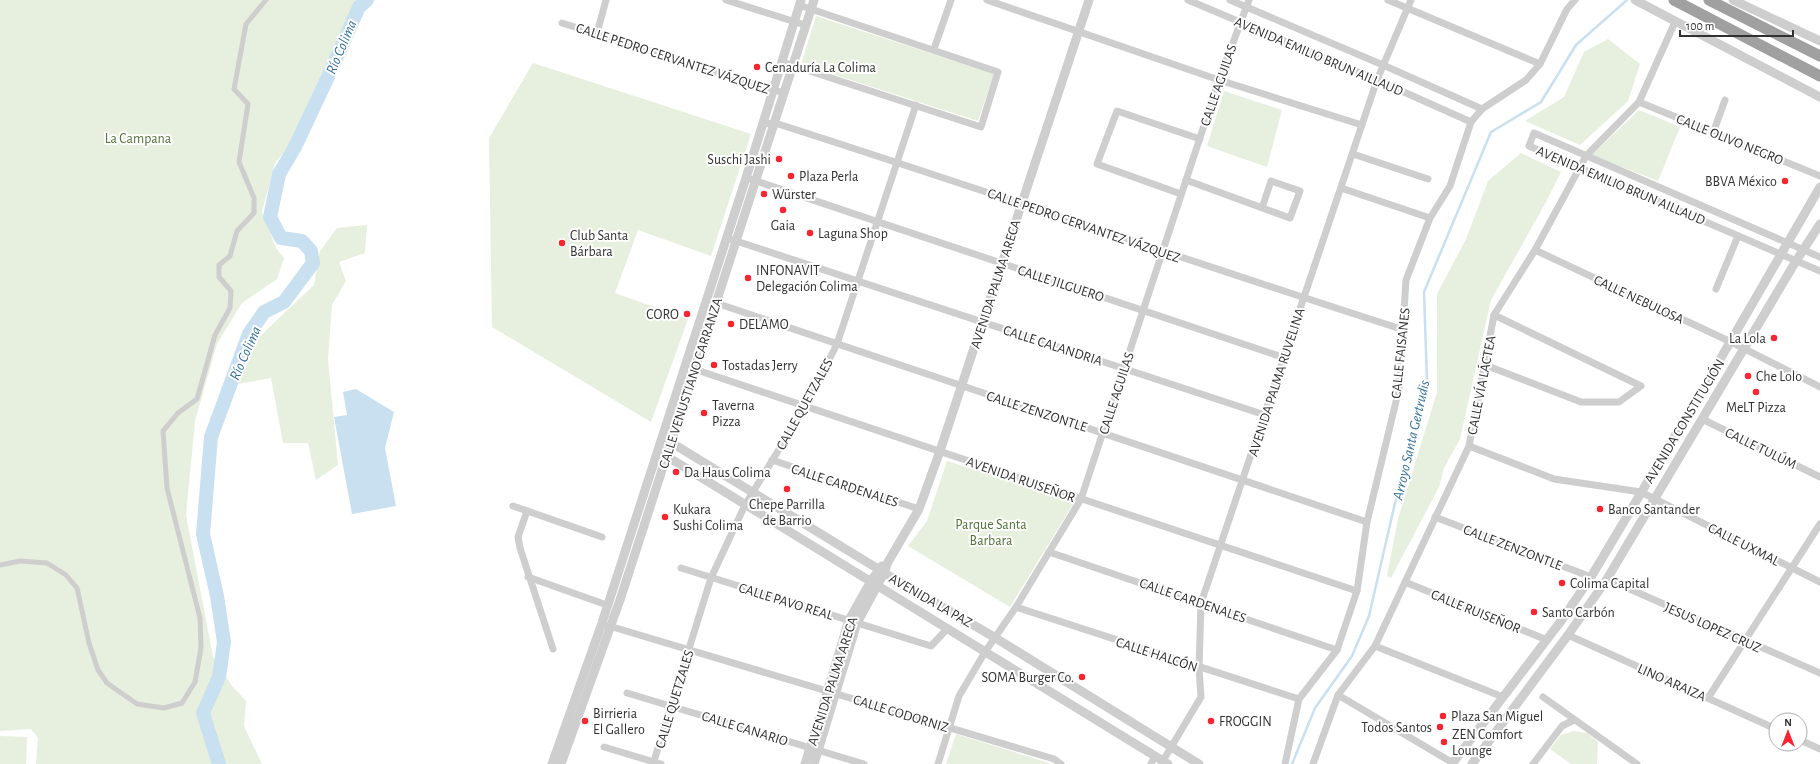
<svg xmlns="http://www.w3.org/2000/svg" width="1820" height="764" viewBox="0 0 1820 764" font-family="'Alegreya Sans',sans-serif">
<rect width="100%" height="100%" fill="#fff"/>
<!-- green -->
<g fill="#e7efde">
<polygon points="0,0 359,0 352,6 289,146 275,163 262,212 276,248 284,258 277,279 242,303 217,344 195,421 186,515 213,657 232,686 246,701 244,726 262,764 36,764 38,738 31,729 0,731"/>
<polygon points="816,16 994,74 978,121 801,64"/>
<polygon points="1608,39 1640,64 1628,101 1580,145 1525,121 1564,97 1584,52"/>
<polygon points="533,63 751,134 711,256 638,230 615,293 688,319 651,422 492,327 489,138"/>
<polygon points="1224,91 1282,110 1267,167 1207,146"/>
<polygon points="1639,110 1680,127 1658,181 1592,155"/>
<polygon points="1521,153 1561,172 1546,202 1491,300 1460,439 1444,468 1439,487 1391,578 1387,576 1398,519 1437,392 1437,294 1466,239 1488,181"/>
<polygon points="367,225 365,253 339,262 346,281 332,305 328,359 338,465 316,480 308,443 283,443 271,378 238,384 259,337 314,285 320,251 337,228"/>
<polygon points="947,461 1075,501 1010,607 908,546 927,521"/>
<polygon points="1574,731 1587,733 1598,742 1597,764 1571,764 1550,749 1561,735"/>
<polygon points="956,734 1049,763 1051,764 946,764"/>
<polygon points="0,736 27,737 26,764 0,764"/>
</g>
<!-- water -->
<polygon fill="#c9e0f0" points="356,389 394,412 385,448 396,506 352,514 334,417 347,415 343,392"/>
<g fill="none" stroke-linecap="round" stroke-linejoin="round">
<!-- stream -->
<polyline stroke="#c9e0f0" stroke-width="2.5" points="1292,764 1315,708 1352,656 1369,616 1395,503 1406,467 1427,381 1424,292 1491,132 1541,102 1576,45 1627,0"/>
<!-- river -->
<polyline stroke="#c9e0f0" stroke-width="14" points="219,764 203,713 219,677 224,642 217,596 203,534 211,437 249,334 264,312 284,302 313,263 311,251 302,241 281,238 270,217 279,174 295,147 326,81 359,7 367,0"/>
<!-- pedestrian -->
<polyline stroke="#cecece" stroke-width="5" points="0,565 20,561 47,563 66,575 77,588 89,643 98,670 107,683 137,704 164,708 182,703 195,682 201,648 200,618 167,488 163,431 178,413 197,399 215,335 230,308 231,291 219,277 219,265 230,256 237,231 254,213 254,198 239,162 248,104 234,89 246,24 266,0"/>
<!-- minor -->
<g stroke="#cecece" stroke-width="7">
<polyline points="726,0 805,25"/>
<polyline points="987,0 1219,80 1362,125"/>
<polyline points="1188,0 1377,80 1471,122"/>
<polyline points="1230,0 1383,65 1482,109"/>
<polyline points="1388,0 1540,64"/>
<polyline points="562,23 784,93"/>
<polyline points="597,33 606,0"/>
<polyline points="934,49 951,0"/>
<polyline points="782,62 981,127 998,72 799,5"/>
<polyline points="1639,102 1820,176"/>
<path d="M763 124 775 123C985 190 1194 263 1404 330"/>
<polyline points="1713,133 1725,100"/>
<polyline points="1353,154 1428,179"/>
<polyline points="750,179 1285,358"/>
<polyline points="1186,180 1290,218 1300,191 1271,181 1262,208"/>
<polyline points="1341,188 1430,218"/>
<polyline points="1181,194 1097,164 1117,111 1200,139"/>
<polyline points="727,238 1265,415"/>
<polyline points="1535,250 1731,342 1820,387"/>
<polyline points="1820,257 1534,133 1529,146 1820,271"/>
<polyline points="1716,289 1738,236"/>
<polyline points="707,300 1367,522"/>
<polyline points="1485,365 1581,402 1619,402 1641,386 1494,315"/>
<polyline points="691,368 1357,591"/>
<polyline points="1702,419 1820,477"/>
<polyline points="1469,446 1554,479 1641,492 1820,582"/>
<polyline points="772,460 919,509"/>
<polyline points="513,506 602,537"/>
<polyline points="527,511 518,537 520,548 553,649"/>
<polyline points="1435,517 1591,577"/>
<polyline points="1049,552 1337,650"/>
<polyline points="681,568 931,646 947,629"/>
<polyline points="528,577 607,605"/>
<polyline points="1607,579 1820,673"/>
<polyline points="1405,582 1547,640"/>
<polyline points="1016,607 1299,699"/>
<polyline points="606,625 1054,759 1061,764"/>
<polyline points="1568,635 1776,729"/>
<polyline points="1375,646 1503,697"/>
<polyline points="627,693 864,764"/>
<polyline points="1338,695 1453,763"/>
<polyline points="1543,697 1637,764"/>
<polyline points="1708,698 1820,524"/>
<polyline points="1800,740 1820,749"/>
<polyline points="604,747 661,764"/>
<polyline points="653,764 711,578 745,505 806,405 837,344 916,105"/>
<polyline points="938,764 959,696 985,652 1016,607 1081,499 1219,80 1249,0"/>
<polyline points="1151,764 1155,756"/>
<polyline points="1161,764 1201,697 1199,668 1201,603 1377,80 1411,0"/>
<polyline points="1285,764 1299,699 1337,650 1357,591 1367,522 1399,389 1406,280 1430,218 1450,186 1471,122 1482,109 1526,80 1540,64 1567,9 1575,0"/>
<polyline points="1313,764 1338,695 1375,646 1469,446 1494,315 1535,250 1586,156 1639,102 1675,22"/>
<polyline points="1533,764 1562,726 1574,720"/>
</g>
<!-- tertiary -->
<g stroke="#cecece" stroke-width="9">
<polyline points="1635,0 1820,97"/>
<polyline points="1733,0 1820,41"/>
<polyline points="667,440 893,578 994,637 1199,764"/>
<polyline points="663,454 1168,764"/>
<polyline points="552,764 602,623 746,178 801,0"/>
<polyline points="561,764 620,600 814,0"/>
<polyline points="805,764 849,620 871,581 882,566"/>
<polyline points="814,764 857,623 884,573 888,562 919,509 940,451 1089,0"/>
<polyline points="1452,764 1561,621 1591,577 1707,382 1820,187"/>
<polyline points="1472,764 1568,635 1607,579 1796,261 1820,224"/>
</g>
<!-- trunk -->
<g stroke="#a0a0a0" stroke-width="11">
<polyline points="1674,0 1820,76"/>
<polyline points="1709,0 1820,56"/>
</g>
</g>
<!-- markers -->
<g fill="#f6252f" stroke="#fff" stroke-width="1.5">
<circle cx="757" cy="67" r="4"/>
<circle cx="779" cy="159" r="4"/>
<circle cx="791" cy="176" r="4"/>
<circle cx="1785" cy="181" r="4"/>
<circle cx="764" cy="194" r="4"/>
<circle cx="783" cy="210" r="4"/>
<circle cx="810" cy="233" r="4"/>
<circle cx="562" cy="243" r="4"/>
<circle cx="748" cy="278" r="4"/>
<circle cx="687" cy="314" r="4"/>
<circle cx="731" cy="324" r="4"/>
<circle cx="1774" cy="338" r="4"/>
<circle cx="714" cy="365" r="4"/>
<circle cx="1748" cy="376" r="4"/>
<circle cx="1756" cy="392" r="4"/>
<circle cx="704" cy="413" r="4"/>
<circle cx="676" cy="472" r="4"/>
<circle cx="787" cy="489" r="4"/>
<circle cx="1600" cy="509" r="4"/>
<circle cx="665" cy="517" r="4"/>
<circle cx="1562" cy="583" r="4"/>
<circle cx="1534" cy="612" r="4"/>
<circle cx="1082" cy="677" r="4"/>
<circle cx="1443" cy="716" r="4"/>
<circle cx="585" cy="721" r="4"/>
<circle cx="1211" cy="721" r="4"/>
<circle cx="1440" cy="727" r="4"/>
<circle cx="1444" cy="742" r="4"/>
</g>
<g text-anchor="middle" stroke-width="4" stroke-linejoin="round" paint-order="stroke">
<!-- street labels -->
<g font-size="14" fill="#313131" stroke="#fff">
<text transform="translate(1319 56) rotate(23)" y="5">AVENIDA EMILIO BRUN AILLAUD</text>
<text transform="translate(673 58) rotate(18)" y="5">CALLE PEDRO CERVANTEZ VÁZQUEZ</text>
<text transform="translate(1218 85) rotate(-71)" y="5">CALLE AGUILAS</text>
<text transform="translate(1730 139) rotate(22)" y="5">CALLE OLIVO NEGRO</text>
<text transform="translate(1621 185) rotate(23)" y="5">AVENIDA EMILIO BRUN AILLAUD</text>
<text transform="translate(1084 225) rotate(19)" y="5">CALLE PEDRO CERVANTEZ VÁZQUEZ</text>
<text transform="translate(1061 283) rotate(18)" y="5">CALLE JILGUERO</text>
<text transform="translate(995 284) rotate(-72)" y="5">AVENIDA PALMA ARECA</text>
<text transform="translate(1639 299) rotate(25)" y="5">CALLE NEBULOSA</text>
<text transform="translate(1053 345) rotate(18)" y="5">CALLE CALANDRIA</text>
<text transform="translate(1400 353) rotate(-84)" y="5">CALLE FAISANES</text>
<text transform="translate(1276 382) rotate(-72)" y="5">AVENIDA PALMA RUVELINA</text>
<text transform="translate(690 383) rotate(-72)" y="5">CALLE VENUSTIANO CARRANZA</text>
<text transform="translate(1481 385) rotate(-79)" y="5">CALLE VÍA LÁCTEA</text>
<text transform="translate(1116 393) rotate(-72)" y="5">CALLE AGUILAS</text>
<text transform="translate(804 404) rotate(-61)" y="5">CALLE QUETZALES</text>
<text transform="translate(1037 411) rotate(18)" y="5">CALLE ZENZONTLE</text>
<text transform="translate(1684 421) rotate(-59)" y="5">AVENIDA CONSTITUCIÓN</text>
<text transform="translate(1761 448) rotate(26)" y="5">CALLE TULÚM</text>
<text transform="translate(1021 479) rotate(19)" y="5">AVENIDA RUISEÑOR</text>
<text transform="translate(845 485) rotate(18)" y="5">CALLE CARDENALES</text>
<text transform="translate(1744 544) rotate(27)" y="5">CALLE UXMAL</text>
<text transform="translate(1513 547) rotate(21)" y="5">CALLE ZENZONTLE</text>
<text transform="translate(931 600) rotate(30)" y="5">AVENIDA LA PAZ</text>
<text transform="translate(1193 600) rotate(19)" y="5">CALLE CARDENALES</text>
<text transform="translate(786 601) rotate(17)" y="5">CALLE PAVO REAL</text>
<text transform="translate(1476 611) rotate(22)" y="5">CALLE RUISEÑOR</text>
<text transform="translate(1713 627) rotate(24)" y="5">JESUS LOPEZ CRUZ</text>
<text transform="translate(1157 654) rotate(18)" y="5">CALLE HALCÓN</text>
<text transform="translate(832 681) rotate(-72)" y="5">AVENIDA PALMA ARECA</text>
<text transform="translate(1672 682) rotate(24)" y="5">LINO ARAIZA</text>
<text transform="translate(674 699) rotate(-73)" y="5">CALLE QUETZALES</text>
<text transform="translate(901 713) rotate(17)" y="5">CALLE CODORNIZ</text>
<text transform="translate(745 728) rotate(17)" y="5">CALLE CANARIO</text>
</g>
<!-- poi labels -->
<g font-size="14" fill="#313131" stroke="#fff" text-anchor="start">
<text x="765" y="72">Cenaduría La Colima</text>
<text x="771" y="164" text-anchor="end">Suschi Jashi</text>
<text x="799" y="181">Plaza Perla</text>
<text x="1777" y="186" text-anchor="end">BBVA México</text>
<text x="772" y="199">Würster</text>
<text x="783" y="230" text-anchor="middle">Gaia</text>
<text x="818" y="238">Laguna Shop</text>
<text x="570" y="240">Club Santa<tspan x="570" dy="16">Bárbara</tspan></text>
<text x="756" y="275">INFONAVIT<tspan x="756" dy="16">Delegación Colima</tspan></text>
<text x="679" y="319" text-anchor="end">CORO</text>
<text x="739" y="329">DELAMO</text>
<text x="1766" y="343" text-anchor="end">La Lola</text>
<text x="722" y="370">Tostadas Jerry</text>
<text x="1756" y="381">Che Lolo</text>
<text x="712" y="410">Taverna<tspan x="712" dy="16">Pizza</tspan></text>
<text x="1756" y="412" text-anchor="middle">MeLT Pizza</text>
<text x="684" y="477">Da Haus Colima</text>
<text x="787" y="509" text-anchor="middle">Chepe Parrilla<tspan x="787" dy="16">de Barrio</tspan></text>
<text x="673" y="514">Kukara<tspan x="673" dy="16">Sushi Colima</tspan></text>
<text x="1608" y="514">Banco Santander</text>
<text x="1570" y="588">Colima Capital</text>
<text x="1542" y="617">Santo Carbón</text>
<text x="1074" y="682" text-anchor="end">SOMA Burger Co.</text>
<text x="593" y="718">Birrieria<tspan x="593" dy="16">El Gallero</tspan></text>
<text x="1451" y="721">Plaza San Miguel</text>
<text x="1219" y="726">FROGGIN</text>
<text x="1432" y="732" text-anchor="end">Todos Santos</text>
<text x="1452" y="739">ZEN Comfort<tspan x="1452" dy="16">Lounge</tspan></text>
</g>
<!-- park labels -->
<g font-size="14" fill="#527239" stroke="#fff">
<text x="138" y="143">La Campana</text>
<text x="991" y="529">Parque Santa<tspan x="991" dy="16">Barbara</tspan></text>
</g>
<!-- water labels -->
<g font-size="15" font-style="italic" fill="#36729c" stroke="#fff">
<text transform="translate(341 47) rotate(-67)" y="5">Río Colima</text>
<text transform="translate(245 353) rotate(-66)" y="5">Río Colima</text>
<text transform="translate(1411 440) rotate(-77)" y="5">Arroyo Santa Gertrudis</text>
</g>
</g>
<!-- north arrow -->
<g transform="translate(1788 732)"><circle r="19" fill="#ffffff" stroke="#adadad"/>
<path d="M0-3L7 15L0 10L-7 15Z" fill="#f6252f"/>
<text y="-6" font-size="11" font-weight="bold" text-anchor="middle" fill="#313131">N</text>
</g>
<!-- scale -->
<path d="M1680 30v6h113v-6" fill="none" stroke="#313131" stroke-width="2"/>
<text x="1686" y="30" font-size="12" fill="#313131" stroke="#ffffff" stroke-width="3" paint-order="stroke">100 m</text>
</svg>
